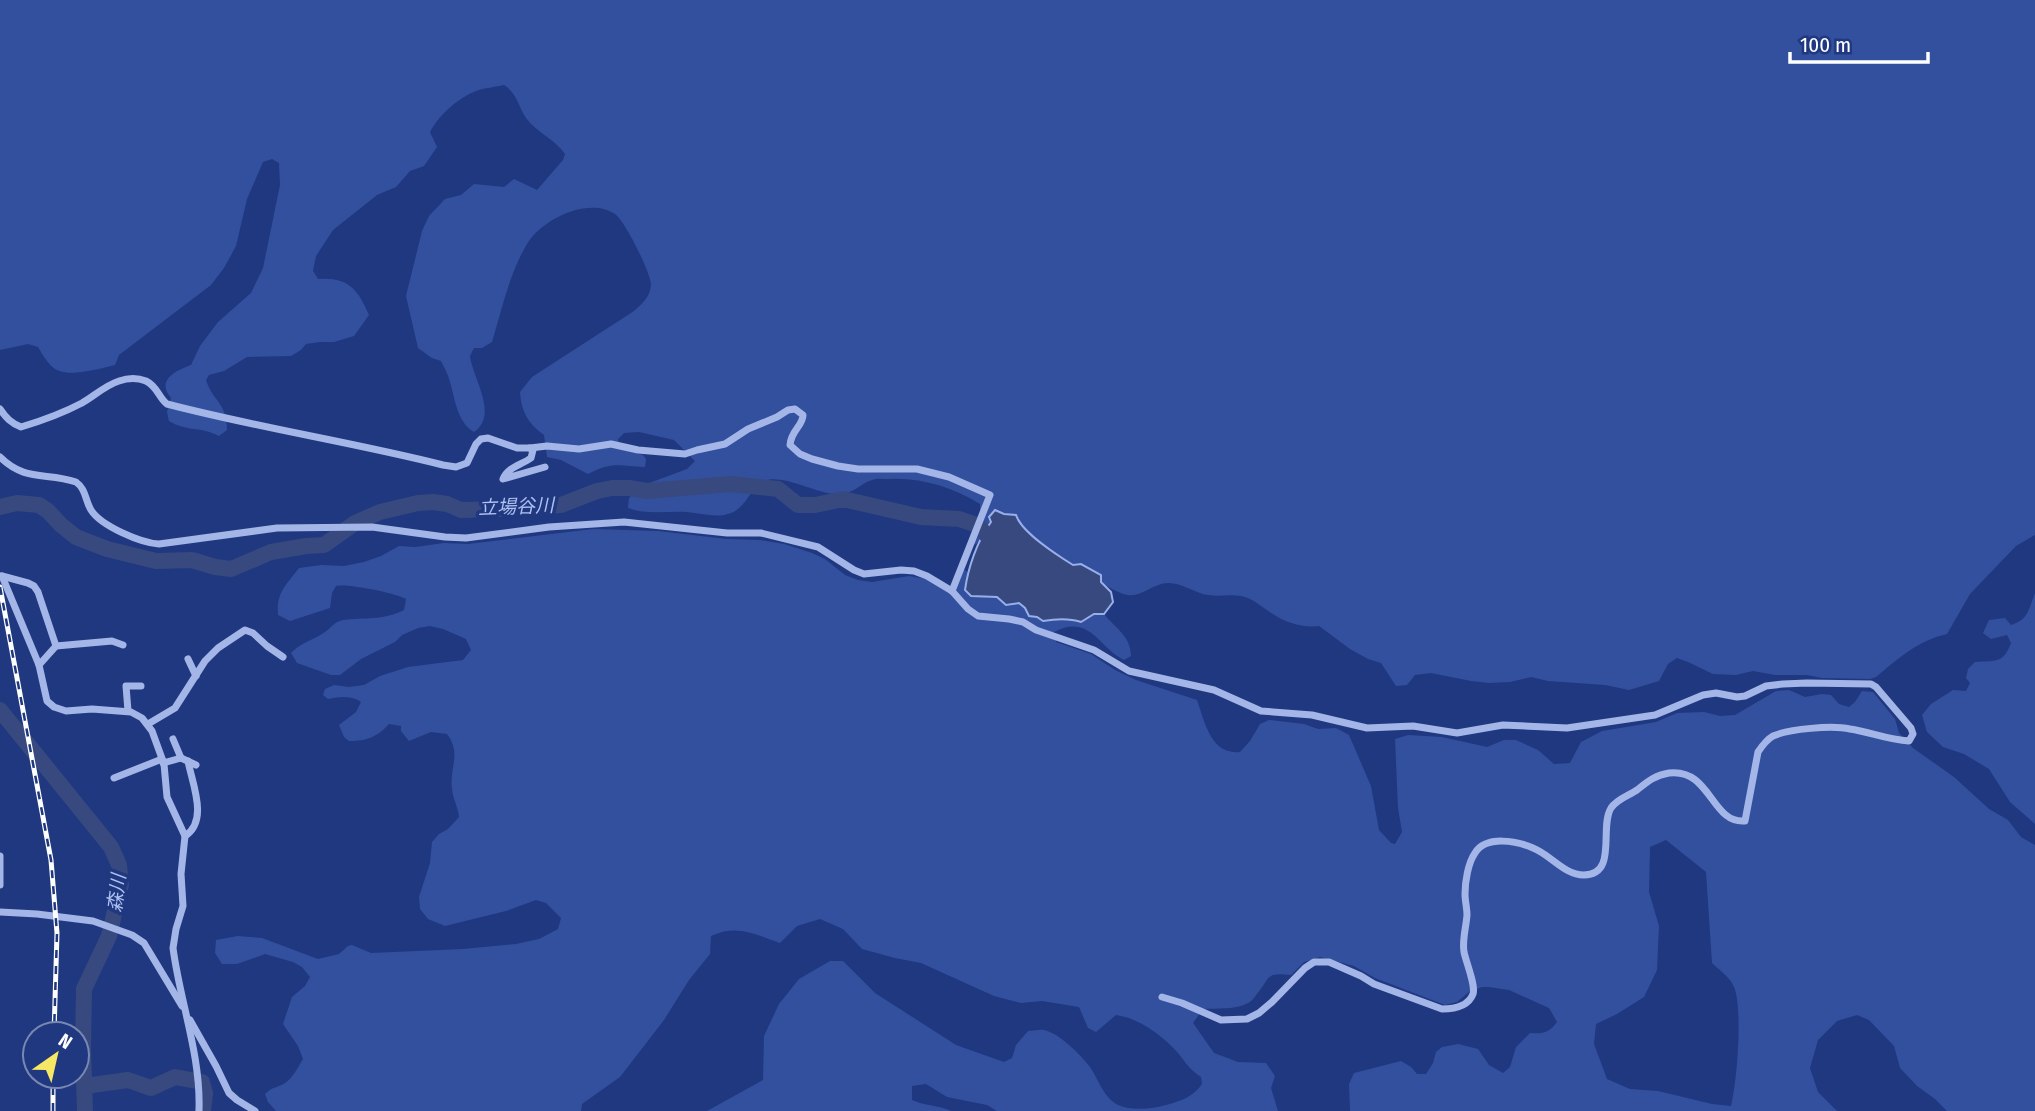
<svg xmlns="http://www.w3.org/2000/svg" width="2035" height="1111" viewBox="0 0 2035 1111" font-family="'Fira Sans Condensed','Noto Sans JP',sans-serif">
<rect width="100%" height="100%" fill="#1f3880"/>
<!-- green -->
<g fill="#33509f" fill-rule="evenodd">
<path d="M0 0H2035V535L2016 546 1970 594 1947 634C1917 641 1899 658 1876 677L1870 679 1822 678 1807 675H1775L1753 671 1736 675 1713 674 1688 662 1677 658 1668 664 1659 681 1629 690 1605 685 1548 681 1531 677 1510 682 1489 683 1471 681 1431 673 1415 675 1407 685 1396 686 1381 663 1368 659 1350 649 1319 626C1303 628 1286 623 1273 614 1261 607 1255 599 1241 596 1230 594 1219 597 1208 595 1194 593 1183 583 1168 583 1154 583 1142 597 1128 595 1108 592 1035 541 1020 525 1018 522 1017 519 1016 515 985 512 993 531 975 545L970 538 980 515V504C953 487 920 477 888 479 883 479 876 478 872 480 859 484 855 494 837 494 817 494 782 473 764 481 752 487 748 501 739 508 735 512 729 514 724 515 711 517 699 513 687 512 667 511 647 515 628 508L629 498 644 485 687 469 695 461 674 440 639 432 624 433 618 439 620 449 643 455 646 459 645 467C619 466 612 461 588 474L561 460 547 457 544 435C528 424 521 411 520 392L532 377 634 311C642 304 650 297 651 285 651 273 625 221 615 214 589 197 545 218 529 241 510 270 502 309 492 342L482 348H474L470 356C473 379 499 415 474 432 457 422 455 399 450 382 448 374 444 367 441 361L432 358 418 348 406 296 422 231 429 216 445 199 461 195 474 184 504 187 514 179 537 190 563 160 565 154C555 139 537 133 526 118 518 106 517 93 504 85 495 87 484 88 476 91 458 98 439 115 430 132L437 147 424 166 410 171 396 187 377 195 333 230 316 256 313 271 318 279C348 277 358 289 369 315L354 336 334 342H320L306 344 301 350 291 356 247 357 224 371 209 375 206 380C213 402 227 402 227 430L219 436C200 426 187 432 169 421L167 412 171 398C156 380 175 371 191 365L200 346 218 322 251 293 263 268 280 185 279 163 272 159 263 162 247 199 236 246 224 268 211 285 119 355 115 365C104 368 94 370 82 372 56 375 51 369 38 347L28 344 0 350Z"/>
<path d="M593 529 658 531 726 539 760 540 784 544 812 553 825 559 845 575 858 580 872 582 909 576 926 579 952 595 956 572 965 570 969 574 966 579 988 598 997 597 1006 605 1019 603 1043 621C1055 619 1069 618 1081 622L1094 614H1104C1115 628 1131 636 1131 656L1124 660C1099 648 1090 613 1054 632L1056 642 1091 654 1115 670 1136 680 1197 700C1205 723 1211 755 1240 752L1250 741 1260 724 1269 720 1304 724 1318 729 1336 728 1349 735 1371 786 1379 830 1391 843 1395 844 1402 832 1398 808 1395 739 1408 735 1442 737 1487 747 1504 740H1516L1538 750 1554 764 1570 763 1581 742 1602 731 1656 722 1677 713 1704 712 1720 716 1735 715 1776 691 1789 690 1805 697 1822 694 1831 695 1839 704 1849 707 1855 702 1862 691 1873 692 1895 719 1899 733 1913 748 1954 777 1989 809 2008 820 2021 837 2035 845V1111H1947L1935 1099 1917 1086 1900 1068 1894 1046 1869 1020 1857 1015 1837 1021 1818 1040 1810 1068 1818 1092 1837 1111H1350L1349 1084 1354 1073 1401 1061 1411 1067 1417 1074H1426L1433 1063 1436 1052 1442 1047 1458 1044 1478 1049 1489 1065 1503 1073 1510 1067 1516 1047 1530 1033C1543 1034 1549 1033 1557 1022L1549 1008 1509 990 1489 987H1482L1469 992 1457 1002 1445 1005 1375 978 1354 966 1320 957 1304 962 1291 975C1264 972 1271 978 1256 995 1255 997 1251 1002 1248 1003 1236 1010 1217 1008 1203 1009L1193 1023 1214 1053 1238 1062 1266 1063 1275 1076 1271 1088 1278 1111H997L987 1105 947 1097 926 1084 912 1086V1100C925 1106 938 1105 951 1111H707L763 1080 764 1036 779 1004 799 979 830 961H843L875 993 956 1045 1004 1062 1012 1058 1016 1045 1028 1031C1032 1031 1040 1029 1044 1030 1059 1033 1081 1055 1090 1067 1099 1080 1103 1097 1118 1105 1132 1111 1152 1109 1166 1105 1181 1101 1193 1097 1202 1084L1201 1077C1189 1069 1186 1063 1178 1053 1163 1036 1139 1018 1116 1015L1096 1032 1088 1028 1079 1007 1042 1001 1021 1003 994 996 921 963 895 958 862 949 843 929 820 919 797 926 780 943C754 934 737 924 711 936L710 954 689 980 664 1020 620 1077 582 1104 581 1111H276L268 1102 265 1094C273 1086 278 1088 285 1083 293 1078 298 1067 303 1059L298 1046 283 1024 292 997 305 986 310 977 302 967 293 962 265 954 237 964H222L215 953 216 940 238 936 262 938 318 959 339 954 348 946 352 945 371 953 463 949 516 944 539 939 558 929 561 918 546 903 536 900 506 911 445 926 428 919 420 909 419 897 430 863 432 842 439 834 448 829 459 817C458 807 453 799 452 789 449 768 462 754 447 734L431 732 409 741 401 731V726L389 724C377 737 367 741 349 741L344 737 339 725 356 712 361 702C350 695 340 697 328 699L323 695 325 689 334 685 349 687 364 685 380 676 408 667 463 660 471 650 466 639 443 629 430 626 418 628 402 635 395 642 361 659 340 675H331L297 663 291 653C303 641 312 641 325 632 332 627 334 622 343 620 366 617 382 621 404 610L406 599C396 593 346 583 336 586L332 593 330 608 290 621 278 615C276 593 286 585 299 568L321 565 344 566 364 562 381 556 399 546 415 547 444 543 468 544ZM1666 840 1706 872 1712 963C1718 969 1731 978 1734 987 1743 1008 1737 1083 1731 1106L1712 1104 1658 1091 1630 1089 1607 1079 1594 1044 1596 1024 1617 1014 1644 997 1657 970 1659 926 1649 892 1650 847Z"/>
<path d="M2035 593V824L2010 802 1989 769 1964 754 1943 747 1927 732 1922 715 1931 704 1953 690 1966 691 1970 683 1966 678 1968 669 1975 662C1994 660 2003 665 2011 643L2007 635 1991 639 1983 633 1989 620 2005 618 2011 625C2029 620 2029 608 2035 593Z"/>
</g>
<!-- water -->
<path fill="#37497f" stroke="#98afea" stroke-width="2" d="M995 510 1004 514 1016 515C1022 533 1057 555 1073 565L1081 564 1101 575V582L1111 592 1113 602 1104 614H1094L1081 622C1069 618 1055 619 1043 621L1037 617 1029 616 1025 608 1019 603 1006 605 997 597 971 596 965 590C968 568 977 541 991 522L989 517Z"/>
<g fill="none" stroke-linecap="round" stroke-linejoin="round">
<!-- river -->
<g stroke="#37497f" stroke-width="16">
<polyline points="0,507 17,503 39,505 48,511 61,525 76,537 107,549 156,561 192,560 215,567 231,569 271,552 306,546 324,545 355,523 380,512 418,503 433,502 447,504 461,510 501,509 561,505 597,491 612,488 629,488 647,491 731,484 778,489 798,505 815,505 843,499 921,517 959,519 977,525 997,546"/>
<polyline points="0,710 111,847 119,865 121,885 109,936 84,989 83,1048 85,1111"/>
<polyline points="85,1086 128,1080 151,1088 175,1077 202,1082 205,1093 203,1111"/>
</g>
<!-- minor -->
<g stroke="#a4b6e8" stroke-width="7">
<path d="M0 409C6 418 11 423 21 427 41 421 63 413 82 403 94 396 106 385 119 381 128 378 138 378 146 381 158 387 158 397 167 404 259 428 352 442 443 465L456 467 467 463 476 444 481 439 488 438 517 448H530L533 450 531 458C521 465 508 467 503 479L545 467"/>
<path d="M530 448 547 446 579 449 611 444 638 450 685 454 697 450 725 444 748 429 777 417 788 410 795 409 803 415C803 426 791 430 790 445L800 454 812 459 838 466 858 469H917L949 477 990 495 952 591"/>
<path d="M0 457C25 482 46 472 76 482 86 489 85 500 91 510 101 526 141 543 159 544L277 528 372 527 445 537 466 538 549 527 624 522 727 533H761L818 547 854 570 864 574 901 570 914 571 927 576 952 591 968 609 978 616 1009 619 1023 622 1036 630 1094 650 1129 671 1214 690 1261 711 1312 715 1367 728 1413 726 1457 733 1503 725 1567 728 1655 715 1703 695 1716 693 1737 697 1745 696 1766 686 1783 684 1807 683 1871 684 1876 687 1911 728 1913 734 1909 741C1888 740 1870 732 1850 729 1832 725 1789 729 1773 736 1766 740 1762 746 1758 752L1745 821C1711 824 1711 768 1669 773 1655 775 1647 782 1637 790 1628 796 1617 799 1611 808 1599 827 1618 875 1584 875 1564 875 1551 855 1533 848 1517 841 1486 835 1475 853 1468 863 1465 882 1465 894 1465 901 1467 908 1467 915 1466 928 1462 940 1464 952 1466 962 1476 986 1473 994 1468 1007 1454 1009 1442 1009L1374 984 1361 976 1329 962H1314L1305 968 1272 1002 1259 1013 1247 1019 1221 1020 1182 1003 1162 997"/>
<path d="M0 576H2L39 665 47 701 54 707 66 711 92 709 131 712 142 718 152 731 164 764 167 797 185 836 181 874 183 906 176 929 173 948C180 1002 201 1055 199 1111"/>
<polyline points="2,576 28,583 34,586 38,592 56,646 39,665"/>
<polyline points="56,646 112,641 123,645"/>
<polyline points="188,659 196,676"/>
<polyline points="128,711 126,686 141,686"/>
<polyline points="148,724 175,708 205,661 218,648 245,630 253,633 267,646 283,657"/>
<polyline points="173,739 181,758"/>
<polyline points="163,763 181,758 196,765"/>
<polyline points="114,778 162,759"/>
<path d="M185 836C209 821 192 783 188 761"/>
<polyline points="0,856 0,885"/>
<polyline points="0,912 37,914 93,921 132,935 144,943 182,1006"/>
<polyline points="190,1020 216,1066 229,1093 237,1100 255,1111"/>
</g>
<!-- rail casing -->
<g stroke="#fff" stroke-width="5">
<g id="rail">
<polyline points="0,587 51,860 57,933 54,1034"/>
<polyline points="53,1111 53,1076"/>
</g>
</g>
<!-- rail -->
<use href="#rail" stroke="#1f3880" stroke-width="2.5" stroke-dasharray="8" stroke-linecap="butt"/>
</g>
<g text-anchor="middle" stroke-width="7" stroke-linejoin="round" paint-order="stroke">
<!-- water labels -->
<g font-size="19" font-style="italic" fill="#afc1f0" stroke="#1f3880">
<text transform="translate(516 506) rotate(-2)" y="7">立場谷川</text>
<text transform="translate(116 893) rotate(-83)" y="7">森川</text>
</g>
</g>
<!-- north arrow -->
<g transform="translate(56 1055) rotate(34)"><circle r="33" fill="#1f3880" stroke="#7988b3" stroke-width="2"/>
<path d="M0-5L12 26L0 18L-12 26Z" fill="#f6e764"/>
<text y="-10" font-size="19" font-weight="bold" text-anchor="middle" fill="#ffffff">N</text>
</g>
<!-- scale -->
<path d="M1790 52v10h138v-10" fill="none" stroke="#ffffff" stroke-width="3.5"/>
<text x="1800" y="52" font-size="21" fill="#ffffff" stroke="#1f3880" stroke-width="5" paint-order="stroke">100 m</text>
</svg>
